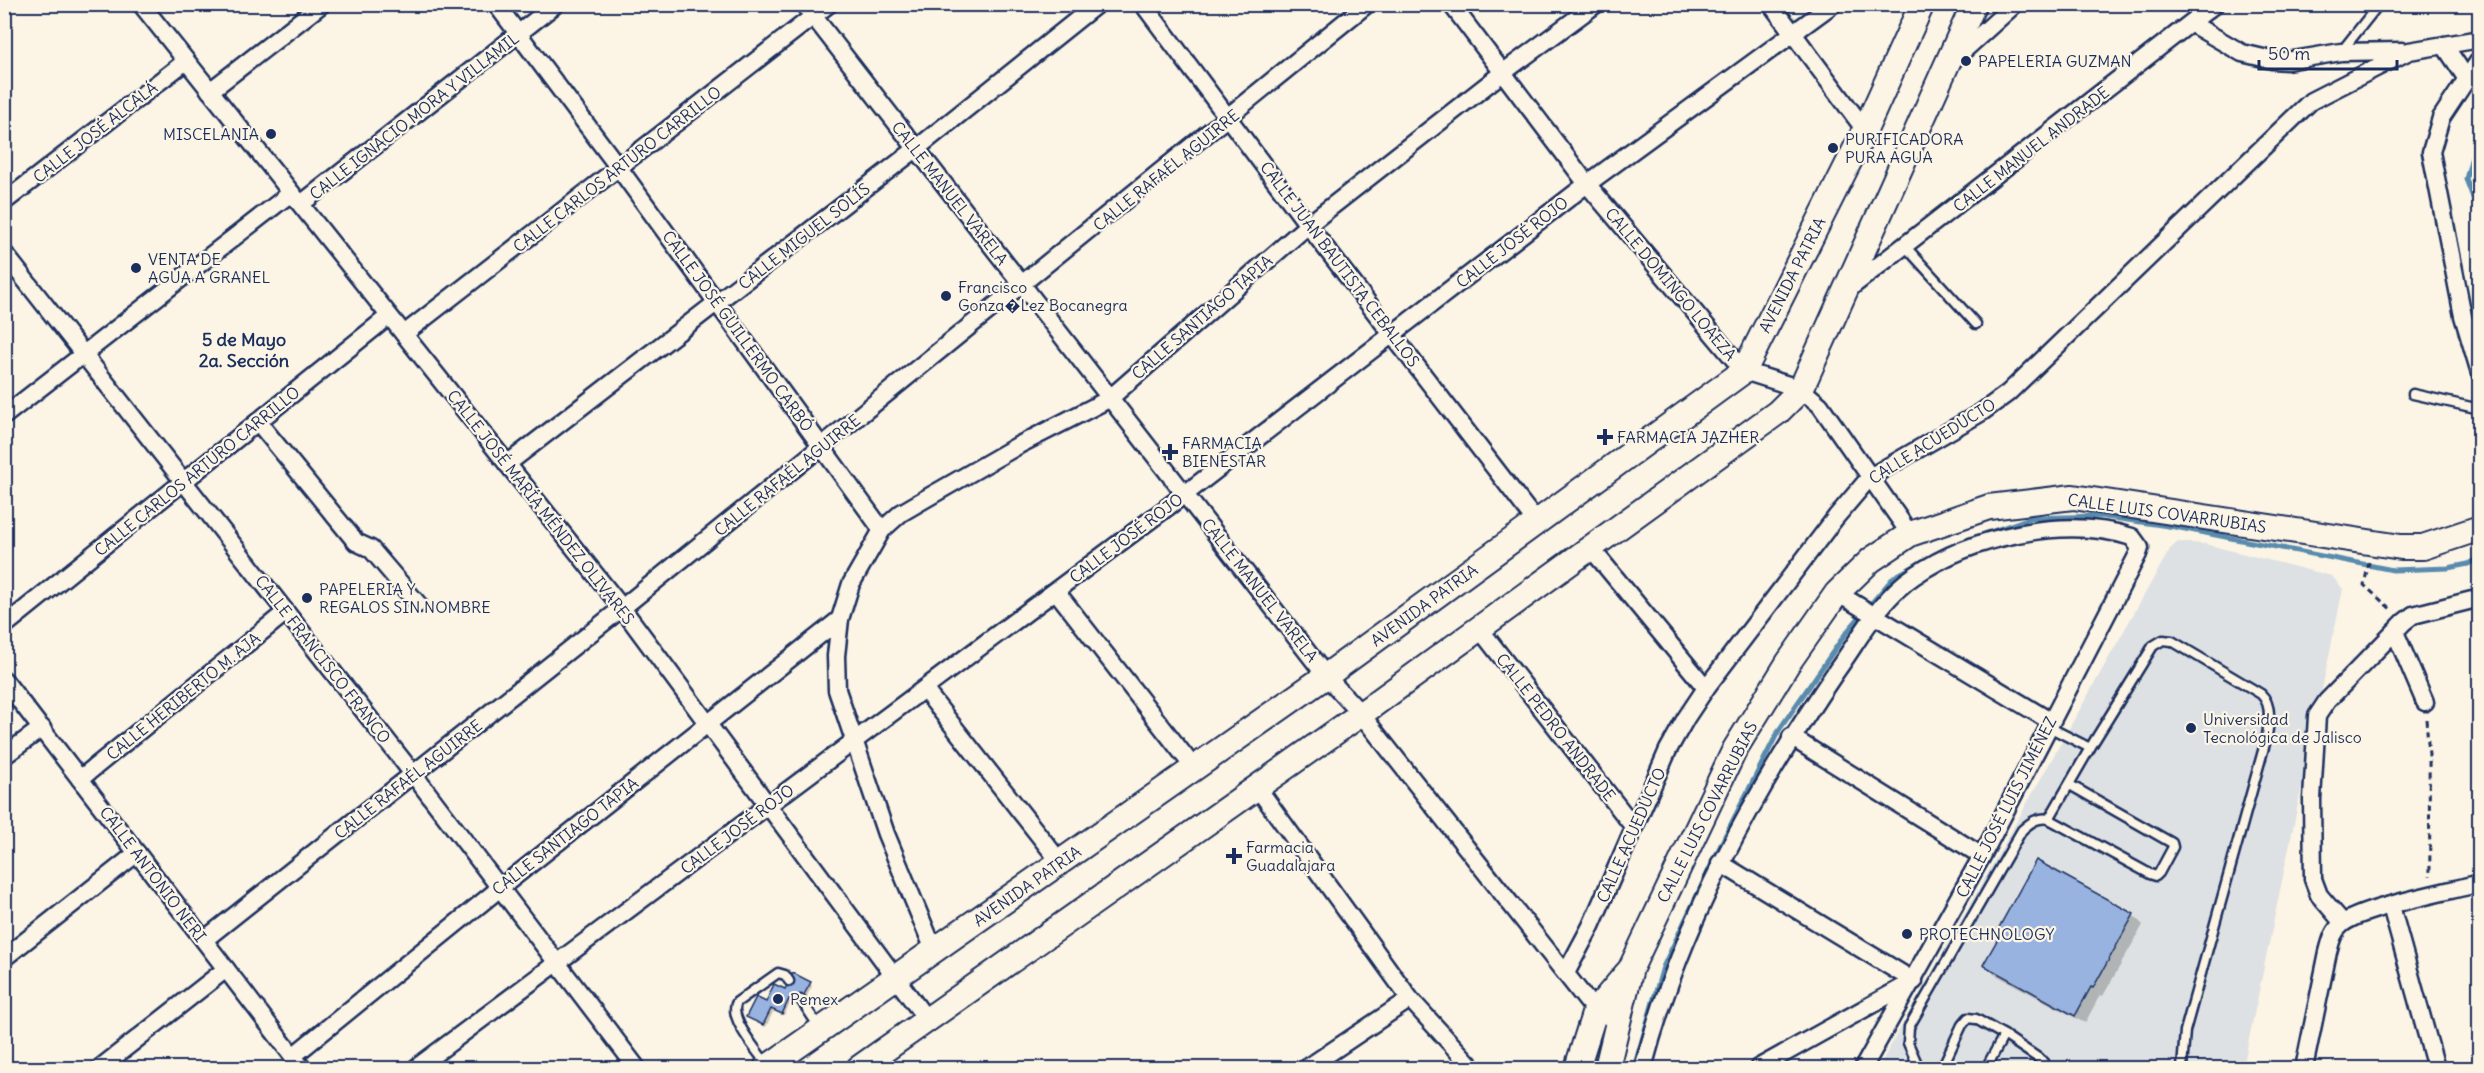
<svg xmlns="http://www.w3.org/2000/svg" width="2484" height="1073" viewBox="0 0 2484 1073" font-family="Delius,sans-serif">
<rect width="100%" height="100%" fill="#fcf5e5"/>
<filter id="ink" filterUnits="userSpaceOnUse"><feTurbulence type="fractalNoise" baseFrequency=".0167" numOctaves="2"/><feDisplacementMap in="SourceGraphic" scale="12" xChannelSelector="R" yChannelSelector="G"/><feConvolveMatrix kernelMatrix="1 2 1 2 8 2 1 2 1" color-interpolation-filters="sRGB"/></filter>
<g filter="url(#ink)">
<!-- built -->
<polygon fill="#dee1e3" points="2178,542 2205,544 2332,576 2343,589 2243,1068 1878,1068 2170,549"/>
<!-- shadow -->
<g fill="#0003">
<polygon points="2037,862 2134,916 2143,925 2103,996 2100,995 2085,1023 1994,974 1985,965 2001,936 1998,933"/>
<polygon points="810,983 812,986 804,1002 794,997 784,1015 774,1010 766,1027 750,1019 766,1004 786,991"/>
</g>
<g fill="none" stroke-linecap="round" stroke-linejoin="round">
<!-- stream -->
<g stroke="#598bae" stroke-width="5">
<polyline points="2480,127 2466,179 2480,216"/>
<polyline points="1970,539 2030,518 2100,516 2175,527 2393,570 2448,568 2468,564 2480,557"/>
<polyline points="1634,1068 1663,967 1724,838 1779,730 1846,633 1894,577 1948,548"/>
</g>
</g>
<!-- building -->
<g fill="#98b3df" stroke="#1b2f5e" stroke-width="1.5">
<polygon points="2036,860 2134,914 2093,988 2091,987 2075,1016 1983,965 2000,935 1996,933"/>
<polygon points="793,973 811,982 801,1000 791,995 782,1014 771,1009 763,1025 746,1017 756,997 766,1002 774,984 785,989"/>
</g>
<g fill="none" stroke-linecap="round" stroke-linejoin="round">
<!-- lane casing -->
<g stroke="#1b2f5e" stroke-width="13">
<g id="lane">
<polyline points="2341,52 2379,4"/>
<polyline points="1905,246 1976,324"/>
<polyline points="2413,394 2480,409"/>
<polyline points="2047,726 2090,748 2049,819 2150,874 2156,876 2159,873 2173,847 2172,843 2070,785"/>
<path d="M2090 748 2153 646 2163 640 2172 641 2261 694C2273 705 2269 726 2266 740L2185 1031 2182 1068"/>
<polyline points="801,1000 819,1027"/>
<path d="M768 1066C758 1052 727 1017 737 1002L778 973 785 975 789 981"/>
<path d="M1919 1068 1908 1043 1909 1027 2022 830C2031 822 2037 817 2049 819"/>
<polyline points="1942,1068 1962,1025 1968,1018 1976,1019 2004,1035"/>
<polyline points="1986,1068 2004,1035 2044,1062 2043,1068"/>
</g>
</g>
<!-- street casing -->
<g stroke="#1b2f5e" stroke-width="21">
<g id="street">
<polyline points="141,4 622,608 927,1020"/>
<polyline points="496,4 619,168 882,530"/>
<polyline points="804,4 1326,676 1361,714 1595,1011 1618,1021"/>
<polyline points="1143,4 1308,225 1537,523"/>
<polyline points="1451,4 1587,184 1744,371 1801,389 1820,405 1910,534"/>
<polyline points="1771,4 1865,130"/>
<polyline points="2192,24 2242,53 2272,60 2287,61 2341,52 2402,51"/>
<polyline points="2444,45 2467,79"/>
<polyline points="2480,59 2441,118 2431,152 2463,316 2480,373"/>
<polyline points="1952,61 2015,4"/>
<polyline points="210,91 322,4"/>
<polyline points="4,202 186,61"/>
<polyline points="301,204 556,4"/>
<polyline points="4,253 414,775 637,1068"/>
<polyline points="1846,291 2215,4"/>
<polyline points="404,334 829,4"/>
<polyline points="4,416 291,193"/>
<polyline points="258,422 356,542 371,549 418,604"/>
<polyline points="507,464 916,149 1097,4"/>
<polyline points="1590,547 1706,688"/>
<polyline points="1056,591 1194,768"/>
<polyline points="1837,593 2050,721"/>
<polyline points="4,626 389,316"/>
<polyline points="1479,628 1633,826"/>
<polyline points="2395,632 2425,702"/>
<polyline points="4,680 302,1068"/>
<polyline points="924,689 1060,862"/>
<polyline points="1791,737 1982,856"/>
<polyline points="4,756 42,728"/>
<polyline points="80,779 286,612"/>
<polyline points="1257,787 1410,999 1473,1068"/>
<polyline points="1720,863 1914,981 1758,1068"/>
<polyline points="2391,906 2436,1068"/>
<polyline points="2343,923 2319,895 2313,879 2312,799 2317,716 2327,701 2404,622 2413,615 2480,598"/>
<polyline points="204,940 622,608 1367,4"/>
<polyline points="934,950 886,834 837,690 836,656 840,619 851,584 882,530 901,513 925,499 1019,445 1109,399 1308,225 1501,74 1596,4"/>
<polyline points="4,958 137,853"/>
<polyline points="1566,973 1591,926 1668,750 1686,718 1706,688 1836,517 1870,477 1982,412 2008,393 2311,101 2409,51 2480,39"/>
<polyline points="293,1056 500,888 840,619"/>
<polyline points="100,1068 226,969"/>
<polyline points="416,1068 1185,494 1587,184 1833,4"/>
<polyline points="1307,1068 1410,999"/>
<path d="M1643 1068C1681 924 1753 793 1837 670 1860 638 1881 598 1914 576 1972 536 2065 516 2132 537L2140 548 2138 554 1982 856 1863 1068"/>
<path d="M2304 1068 2328 952C2331 941 2333 931 2342 924 2361 908 2451 891 2480 883"/>
</g>
</g>
<!-- secondary casing -->
<g stroke="#1b2f5e" stroke-width="28">
<g id="secondary">
<polyline points="766,1068 1326,676 1744,371 1865,130 1922,4"/>
<polyline points="859,1068 1361,714 1778,412 1801,389 1974,4"/>
<polyline points="1577,1068 1595,1011 1627,973"/>
<polyline points="1607,1068 1631,968 1735,749 1788,663 1837,593 1871,560 1910,534 1989,507 2073,497 2401,547 2423,547 2480,528"/>
</g>
</g>
<!-- path -->
<g stroke="#1b2f5e" stroke-width="3" stroke-dasharray="6 4.5" stroke-linecap="butt">
<polyline points="2369,562 2364,585 2393,611"/>
<polyline points="2426,719 2429,755 2430,877"/>
</g>
<!-- lane -->
<use href="#lane" stroke="#fcf5e5" stroke-width="8"/>
<!-- street -->
<use href="#street" stroke="#fcf5e5" stroke-width="16"/>
<!-- secondary -->
<use href="#secondary" stroke="#fcf5e5" stroke-width="24"/>
</g>
</g>
<!-- markers -->
<g fill="#1b2f5e" stroke="#fcf5e5" stroke-width="2">
<circle cx="1966" cy="61" r="6"/>
<circle cx="271" cy="134" r="6"/>
<circle cx="1833" cy="148" r="6"/>
<circle cx="136" cy="268" r="6"/>
<circle cx="946" cy="296" r="6"/>
<path d="M1602 428h6v6h6v6h-6v6h-6v-6h-6v-6h6z"/>
<path d="M1167 443h6v6h6v6h-6v6h-6v-6h-6v-6h6z"/>
<circle cx="307" cy="598" r="6"/>
<circle cx="2191" cy="728" r="6"/>
<path d="M1231 847h6v6h6v6h-6v6h-6v-6h-6v-6h6z"/>
<circle cx="1907" cy="934" r="6"/>
<circle cx="778" cy="999" r="6"/>
</g>
<g text-anchor="middle" stroke-width="4.5" stroke-linejoin="round" paint-order="stroke">
<!-- poi labels -->
<g font-size="16" fill="#1b2f5e" stroke="#fcf5e5" text-anchor="start">
<text x="1978" y="67">PAPELERIA GUZMAN</text>
<text x="259" y="140" text-anchor="end">MISCELANIA</text>
<text x="1845" y="145">PURIFICADORA<tspan x="1845" dy="18">PURA AGUA</tspan></text>
<text x="148" y="265">VENTA DE<tspan x="148" dy="18">AGUA A GRANEL</tspan></text>
<text x="958" y="293">Francisco<tspan x="958" dy="18">Gonza�Lez Bocanegra</tspan></text>
<text x="1617" y="443">FARMACIA JAZHER</text>
<text x="1182" y="449">FARMACIA<tspan x="1182" dy="18">BIENESTAR</tspan></text>
<text x="319" y="595">PAPELERIA Y<tspan x="319" dy="18">REGALOS SIN NOMBRE</tspan></text>
<text x="2203" y="725">Universidad<tspan x="2203" dy="18">Tecnológica de Jalisco</tspan></text>
<text x="1246" y="853">Farmacia<tspan x="1246" dy="18">Guadalajara</tspan></text>
<text x="1919" y="940">PROTECHNOLOGY</text>
<text x="790" y="1005">Pemex</text>
</g>
<!-- street labels -->
<g font-size="16" fill="#1b2f5e" stroke="#fcf5e5">
<text transform="translate(414 116) rotate(-38)" y="6">CALLE IGNACIO MORA Y VILLAMIL</text>
<text transform="translate(95 132) rotate(-38)" y="6">CALLE JOSÉ ALCALÁ</text>
<text transform="translate(2031 149) rotate(-38)" y="6">CALLE MANUEL ANDRADE</text>
<text transform="translate(617 169) rotate(-38)" y="6">CALLE CARLOS ARTURO CARRILLO</text>
<text transform="translate(1166 170) rotate(-39)" y="6">CALLE RAFAÉL AGUIRRE</text>
<text transform="translate(950 193) rotate(52)" y="6">CALLE MANUEL VARELA</text>
<text transform="translate(804 236) rotate(-38)" y="6">CALLE MIGUEL SOLÍS</text>
<text transform="translate(1512 242) rotate(-38)" y="6">CALLE JOSÉ ROJO</text>
<text transform="translate(1340 264) rotate(53)" y="6">CALLE JUAN BAUTISTA CEBALLOS</text>
<text transform="translate(1792 275) rotate(-63)" y="6">AVENIDA PATRIA</text>
<text transform="translate(1671 284) rotate(50)" y="6">CALLE DOMINGO LOAEZA</text>
<text transform="translate(1202 317) rotate(-41)" y="6">CALLE SANTIAGO TAPIA</text>
<text transform="translate(738 331) rotate(54)" y="6">CALLE JOSÉ GUILLERMO CARBÓ</text>
<text transform="translate(1932 441) rotate(-32)" y="6">CALLE ACUEDUCTO</text>
<text transform="translate(197 471) rotate(-39)" y="6">CALLE CARLOS ARTURO CARRILLO</text>
<text transform="translate(787 475) rotate(-39)" y="6">CALLE RAFAÉL AGUIRRE</text>
<text transform="translate(541 507) rotate(52)" y="6">CALLE JOSÉ MARÍA MÉNDEZ OLIVARES</text>
<text transform="translate(2167 513) rotate(8)" y="6">CALLE LUIS COVARRUBIAS</text>
<text transform="translate(1126 538) rotate(-37)" y="6">CALLE JOSÉ ROJO</text>
<text transform="translate(1260 590) rotate(52)" y="6">CALLE MANUEL VARELA</text>
<text transform="translate(1424 605) rotate(-36)" y="6">AVENIDA PATRIA</text>
<text transform="translate(323 659) rotate(52)" y="6">CALLE FRANCISCO FRANCO</text>
<text transform="translate(183 696) rotate(-39)" y="6">CALLE HERIBERTO M. AJA</text>
<text transform="translate(1556 727) rotate(52)" y="6">CALLE PEDRO ANDRADE</text>
<text transform="translate(408 779) rotate(-38)" y="6">CALLE RAFAÉL AGUIRRE</text>
<text transform="translate(2006 807) rotate(-63)" y="6">CALLE JOSÉ LUIS JIMÉNEZ</text>
<text transform="translate(1707 812) rotate(-63)" y="6">CALLE LUIS COVARRUBIAS</text>
<text transform="translate(737 829) rotate(-37)" y="6">CALLE JOSÉ ROJO</text>
<text transform="translate(1631 835) rotate(-66)" y="6">CALLE ACUEDUCTO</text>
<text transform="translate(565 836) rotate(-38)" y="6">CALLE SANTIAGO TAPIA</text>
<text transform="translate(153 874) rotate(53)" y="6">CALLE ANTONIO NERI</text>
<text transform="translate(1027 886) rotate(-35)" y="6">AVENIDA PATRIA</text>
</g>
<!-- neighbourhood labels -->
<g font-size="18" font-weight="bold" fill="#1b2f5e" stroke="#fcf5e5">
<text x="244" y="346">5 de Mayo<tspan x="244" dy="21">2a. Sección</tspan></text>
</g>
</g>
<!-- margin -->
<rect width="2484" height="1073" fill="none" stroke="#fcf5e5" stroke-width="24"/>
<rect x="12" y="12" width="2460" height="1049" fill="none" stroke="#1b2f5e" stroke-width="2" filter="url(#ink)"/>
<!-- scale -->
<path d="M2259 60v9h138v-9" fill="none" stroke="#1b2f5e" stroke-width="3"/>
<text x="2268" y="60" font-size="18" fill="#1b2f5e" stroke="#fcf5e5" stroke-width="4.5" paint-order="stroke">50 m</text>
</svg>
